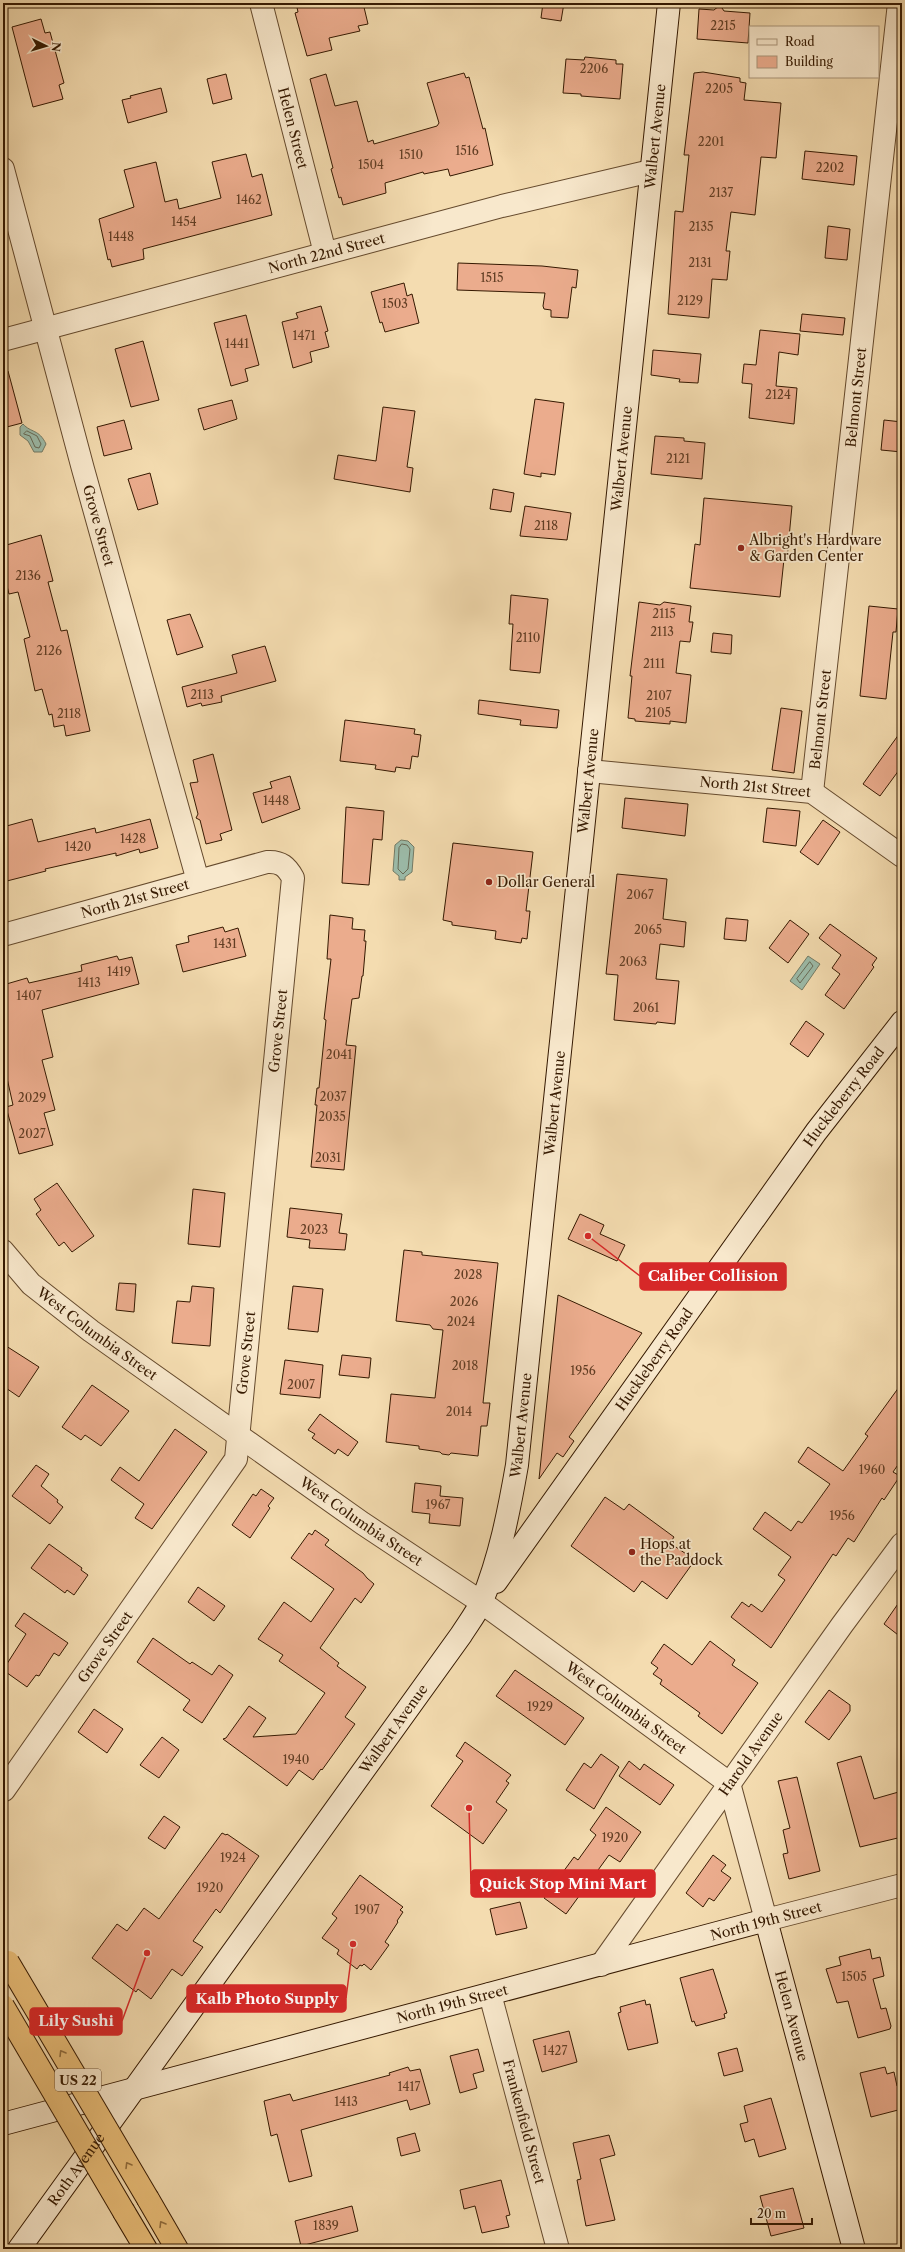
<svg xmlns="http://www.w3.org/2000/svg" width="905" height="2252" viewBox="0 0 905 2252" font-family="'Libre Caslon Text',serif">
<rect width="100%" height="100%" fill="#f4dcb0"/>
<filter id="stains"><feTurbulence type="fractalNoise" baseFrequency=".005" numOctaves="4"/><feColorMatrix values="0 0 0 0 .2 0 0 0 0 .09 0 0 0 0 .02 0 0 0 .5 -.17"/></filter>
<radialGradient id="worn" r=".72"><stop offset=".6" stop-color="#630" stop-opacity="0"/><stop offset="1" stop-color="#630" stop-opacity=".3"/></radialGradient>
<!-- water -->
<g fill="#9cbcaa" stroke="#737b66">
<path d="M23 424C31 433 39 429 46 444L42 452H34L28 441 20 435V427Z"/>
<polygon points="401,840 408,841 414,847 412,872 405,877 405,880 399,880 399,876 393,871 395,845"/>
<polygon points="808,956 820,964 802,990 790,981"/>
</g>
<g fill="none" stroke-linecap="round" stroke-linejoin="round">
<!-- shore -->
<g stroke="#686a56" stroke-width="1">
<polygon points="27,431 37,436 41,444 39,448 35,447 30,436 24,434"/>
<polygon points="402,844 407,845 410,849 408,869 403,874 398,869 399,848"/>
<polygon points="810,962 813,966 800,983 797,979"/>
</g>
</g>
<!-- building -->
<g fill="#ebac8d" stroke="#351901">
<polygon points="296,3 363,3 368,24 358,26 360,31 329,38 332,50 307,56 295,13 298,12"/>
<polygon points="543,3 564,3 561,21 541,18"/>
<polygon points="720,5 724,11 750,13 748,43 697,39 699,9 714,10"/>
<polygon points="41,19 45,33 50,32 64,83 59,85 63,99 33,107 12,27"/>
<polygon points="585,57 616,60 616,64 623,64 620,99 581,96 581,94 563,93 566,59 584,60"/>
<polygon points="703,72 740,78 740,82 746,83 744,100 781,103 776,158 761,157 755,215 731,212 726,251 730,251 727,280 712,279 709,318 668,314 675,211 683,212 689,155 684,155 694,73"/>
<polygon points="464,73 466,78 469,77 483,129 485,128 493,165 450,176 448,169 424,174 423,172 385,183 386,193 343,205 341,197 339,198 331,169 333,168 310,79 326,74 335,106 357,101 368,142 373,140 374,144 437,126 439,123 427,83"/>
<polygon points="226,74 232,99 213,104 207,79"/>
<polygon points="161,88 167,112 128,123 122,100 131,98 130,96"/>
<polygon points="805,151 857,156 854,185 802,179"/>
<polygon points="246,154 252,177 262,174 272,215 143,249 144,259 112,267 110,259 108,260 99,219 134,207 124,170 156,162 165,202 177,199 179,209 221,198 212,162"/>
<polygon points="828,226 850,229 847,260 825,258"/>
<polygon points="458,263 542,266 578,270 576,288 572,287 568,318 551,317 551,310 544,309 543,306 545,293 457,290"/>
<polygon points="404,283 407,296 412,294 419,323 385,332 382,322 380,323 371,292"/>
<polygon points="321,306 328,331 325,332 329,347 310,352 312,362 293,368 282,322 298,318 296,313"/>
<polygon points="802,314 845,318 843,335 800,331"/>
<polygon points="246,315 259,365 245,369 248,381 231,386 214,323"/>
<polygon points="760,330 800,334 798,355 779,352 776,386 797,388 794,424 749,418 752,384 742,383 744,364 756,365"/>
<polygon points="143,341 159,400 131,407 115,349"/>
<polygon points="653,350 701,354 698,383 679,382 680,379 651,375"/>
<polygon points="8,371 22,423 3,428 3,372"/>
<polygon points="535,399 564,403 555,475 541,473 541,477 524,474"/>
<polygon points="232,400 237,419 204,430 198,409"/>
<polygon points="383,407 415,411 407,467 413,468 410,492 334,479 338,455 376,461"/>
<polygon points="124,420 132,449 104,456 97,427"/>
<polygon points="884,420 902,422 902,452 881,450"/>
<polygon points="655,436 684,438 684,441 705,443 702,479 651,474"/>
<polygon points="150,473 158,504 138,510 128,479"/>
<polygon points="493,489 514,493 511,512 490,509"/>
<polygon points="704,498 792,506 787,559 784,559 780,597 690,588 695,544 700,545"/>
<polygon points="525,506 571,513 567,540 520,536"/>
<polygon points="41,535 53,581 48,582 61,631 67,630 90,731 66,736 64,725 54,727 52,714 49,715 42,689 35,691 24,639 30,637 18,592 9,594 3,570 3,546"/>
<polygon points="511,595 548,599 540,673 510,670 513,624 509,624"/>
<polygon points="639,602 660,605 664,602 691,606 689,622 693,622 690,642 680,641 676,673 691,675 686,723 670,721 670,724 635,721 635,719 628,718 632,676 630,676"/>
<polygon points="869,606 898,609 896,632 893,632 886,699 860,696"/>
<polygon points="190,614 203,647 177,655 167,620"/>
<polygon points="713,633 732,635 731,654 711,652"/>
<polygon points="265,646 276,681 221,696 222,702 202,706 201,703 187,707 182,687 237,673 232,655"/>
<polygon points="479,700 559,710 557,728 520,725 521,720 478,714"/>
<polygon points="781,708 802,711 794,773 772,770"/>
<polygon points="345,720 415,729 414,734 421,735 418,757 412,756 410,769 396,767 395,772 375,769 376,765 340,761"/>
<polygon points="902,730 902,766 880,796 863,784"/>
<polygon points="213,754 232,830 220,834 222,840 206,844 200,820 196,818 198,814 190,783 198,782 193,760"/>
<polygon points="290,776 300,809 262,823 253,793 272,788 270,782"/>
<polygon points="625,798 688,804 685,836 622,828"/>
<polygon points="346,807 384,811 382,840 373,839 369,885 342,883"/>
<polygon points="767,808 800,811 796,846 763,842"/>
<polygon points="32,819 38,842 95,828 96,833 150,819 158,848 140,853 139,849 116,856 116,853 45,869 46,871 3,882 3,827"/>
<polygon points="823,820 840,832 818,865 800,852"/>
<polygon points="453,843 533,852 526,911 530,911 527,939 522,938 521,943 495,939 496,931 452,925 452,922 443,920"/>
<polygon points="617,874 667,879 663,919 686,922 684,947 660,944 656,979 679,981 675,1024 657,1022 656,1024 614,1020 618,975 606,974"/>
<polygon points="330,915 353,918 352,929 365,930 364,941 366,941 363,976 362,976 359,998 352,999 346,1045 356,1046 344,1170 311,1167 317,1105 315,1105 317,1088 319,1088 326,1020 324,1019 331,959 327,959"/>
<polygon points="726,918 748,920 746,941 724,939"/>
<polygon points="790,920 809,934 788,963 769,948"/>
<polygon points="830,924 877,958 872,965 874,967 844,1009 825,995 840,974 832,968 841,955 819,938"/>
<polygon points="223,927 225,932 238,928 246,956 183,972 176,945 189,942 188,936"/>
<polygon points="117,956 119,960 132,957 139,984 42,1010 53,1057 42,1060 55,1110 44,1113 53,1145 19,1154 6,1107 13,1105 3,1060 3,985 27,978 29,983 82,971 81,965"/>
<polygon points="806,1021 824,1034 808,1057 790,1044"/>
<polygon points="57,1183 94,1236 72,1252 64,1242 59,1246 36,1214 41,1210 34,1199"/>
<polygon points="193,1189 225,1193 220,1247 188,1244"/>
<polygon points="290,1208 342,1214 339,1233 347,1234 345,1250 309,1248 310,1240 287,1237"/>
<polygon points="580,1214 604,1225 600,1234 625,1245 617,1261 568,1239"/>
<polygon points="404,1250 422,1252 422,1255 498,1263 483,1403 490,1403 487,1426 481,1426 478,1456 451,1453 449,1455 442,1454 440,1452 419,1449 419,1446 386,1442 391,1394 435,1398 443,1330 433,1329 430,1325 396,1321"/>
<polygon points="119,1283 136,1284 134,1312 116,1310"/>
<polygon points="192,1286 214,1288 210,1346 172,1343 177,1301 190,1302"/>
<polygon points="293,1286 323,1289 318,1332 288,1329"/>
<polygon points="558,1295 642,1333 569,1437 574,1441 563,1457 557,1453 539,1479"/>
<polygon points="3,1344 39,1367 19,1397 3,1386"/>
<polygon points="342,1355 371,1358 369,1378 339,1375"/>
<polygon points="285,1360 323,1365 320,1398 280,1394"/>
<polygon points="902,1383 902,1459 893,1472 900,1476 884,1500 882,1498 854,1542 848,1538 836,1556 833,1554 771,1648 731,1617 742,1602 749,1607 751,1604 762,1612 785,1580 778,1575 791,1557 753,1529 765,1512 791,1531 798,1521 802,1523 830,1484 798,1462 808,1447 843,1471 868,1436 865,1434"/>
<polygon points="92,1385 129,1411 101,1446 85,1435 81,1440 62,1427"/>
<polygon points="320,1414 358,1442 348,1456 338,1449 335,1454 312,1438 315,1434 308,1430"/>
<polygon points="175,1429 207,1452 152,1529 135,1518 144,1504 111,1480 120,1467 139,1481"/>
<polygon points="36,1465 49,1474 41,1486 58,1500 57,1502 63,1507 50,1524 12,1496"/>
<polygon points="415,1483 441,1486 440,1496 463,1498 460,1526 429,1523 430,1514 412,1512"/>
<polygon points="261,1489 274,1498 268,1506 270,1508 250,1538 232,1525 253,1494 256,1496"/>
<polygon points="605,1497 624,1510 629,1504 674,1537 670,1543 695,1560 667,1599 642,1581 634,1592 571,1546"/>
<polygon points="315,1530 329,1540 325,1545 363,1573 367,1578 374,1584 361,1603 355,1598 320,1648 339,1663 337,1666 366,1687 345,1717 355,1724 322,1770 321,1769 313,1780 299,1770 287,1786 223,1739 226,1738 249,1706 266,1718 253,1737 296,1734 325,1693 279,1661 283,1655 258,1639 284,1602 311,1622 334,1589 291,1558 309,1533 312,1535"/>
<polygon points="49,1544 82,1568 81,1570 88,1575 74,1595 67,1590 65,1593 31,1568"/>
<polygon points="198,1587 225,1606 214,1621 188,1602"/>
<polygon points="902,1598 902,1638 884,1624"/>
<polygon points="24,1613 68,1643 59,1656 54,1653 39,1676 36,1675 27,1687 3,1670 26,1634 15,1626"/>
<polygon points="153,1638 190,1664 192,1662 212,1675 219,1665 233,1675 202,1723 183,1710 190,1700 137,1662"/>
<polygon points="710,1641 735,1660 732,1665 758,1683 722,1734 698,1716 700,1713 660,1684 662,1680 653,1674 658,1668 651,1663 664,1644 692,1665"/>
<polygon points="515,1670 584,1718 565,1745 496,1696"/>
<polygon points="829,1690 850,1705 850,1711 829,1740 805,1722"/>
<polygon points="94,1709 123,1729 107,1753 78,1732"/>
<polygon points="162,1737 179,1750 159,1778 140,1765"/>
<polygon points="465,1742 511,1775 506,1781 509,1783 496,1802 507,1810 483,1844 431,1806 463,1761 456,1756"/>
<polygon points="601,1754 619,1767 594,1809 566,1790 584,1763 591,1768"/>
<polygon points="861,1756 874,1799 902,1791 902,1837 860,1847 837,1763"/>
<polygon points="629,1761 640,1770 644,1764 674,1785 660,1805 619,1776"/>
<polygon points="797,1777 820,1871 789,1879 783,1854 788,1853 783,1830 790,1828 778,1781"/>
<polygon points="606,1807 641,1832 620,1862 609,1855 566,1914 544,1898 574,1857 578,1860 596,1835 590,1830"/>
<polygon points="164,1816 180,1827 165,1849 148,1838"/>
<polygon points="222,1833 226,1835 227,1834 259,1856 220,1913 216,1909 193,1941 203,1947 182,1976 172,1969 151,1999 138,1989 136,1992 92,1958 117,1924 127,1931 144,1908 159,1919"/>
<polygon points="713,1855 726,1865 721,1871 731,1878 714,1901 709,1898 703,1907 686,1893"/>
<polygon points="360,1875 403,1907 400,1910 403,1912 397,1921 398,1922 385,1942 389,1945 371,1970 364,1964 362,1966 360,1965 357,1969 337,1954 339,1950 322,1938 337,1918 332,1914"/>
<polygon points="520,1902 527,1928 496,1935 490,1909"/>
<polygon points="870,1949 872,1959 880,1957 884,1976 873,1979 881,2009 886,2008 891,2026 890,2029 858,2038 848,2001 837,2003 826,1969 841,1965 839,1957"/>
<polygon points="713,1969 727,2013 724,2014 725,2018 696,2026 694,2021 692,2022 680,1978"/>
<polygon points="645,2000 646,2005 650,2004 658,2043 628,2050 618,2013 621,2012 620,2007"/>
<polygon points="569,2031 577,2062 542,2072 533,2040"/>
<polygon points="737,2048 743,2071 724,2076 718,2053"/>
<polygon points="478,2049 484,2071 473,2074 477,2088 460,2093 450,2056"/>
<polygon points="408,2067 410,2071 420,2069 430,2104 410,2110 407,2100 301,2130 312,2176 289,2182 277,2134 271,2136 264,2101 290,2094 293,2101 390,2075 389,2073"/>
<polygon points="885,2067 887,2074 894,2072 897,2086 902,2085 902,2109 871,2117 860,2073"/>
<polygon points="771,2098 786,2149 759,2157 754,2139 745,2142 740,2124 748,2122 744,2106"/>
<polygon points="415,2133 420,2151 401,2156 397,2138"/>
<polygon points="609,2135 615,2155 600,2159 615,2220 586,2226 577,2180 581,2179 573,2143"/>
<polygon points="501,2180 510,2215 506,2216 509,2227 482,2233 475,2206 464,2209 460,2190"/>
<polygon points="793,2188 804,2228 771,2236 760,2196"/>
<polygon points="352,2206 358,2231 301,2246 295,2221"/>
</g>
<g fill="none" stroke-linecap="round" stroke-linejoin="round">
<!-- street casing -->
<g stroke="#654a2d" stroke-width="24">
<g id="street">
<path id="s1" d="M261 3 325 253"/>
<path id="s2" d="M3 169 83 469 198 881"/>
<path id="s3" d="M3 340 502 206 651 171"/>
<path id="s4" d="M589 771 812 792 902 856"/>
<path id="s5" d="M812 792C843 529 869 266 899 3"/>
<path id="s6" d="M3 935 267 862C281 861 287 867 293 878L236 1459 4 1790"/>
<path id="s7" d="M3 1251 31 1284 91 1331 362 1523 481 1602 729 1783 766 1920 902 1885"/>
<path id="s8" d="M601 1965 842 1625 902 1544"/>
<path id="s9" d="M490 1994 558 2249"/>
</g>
</g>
<!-- secondary casing -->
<g stroke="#351901" stroke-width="24">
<g id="secondary">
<path id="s10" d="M496 1582 816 1132 902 1022"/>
<path id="s11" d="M3 2124 766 1920 854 2249"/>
<path id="s12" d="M19 2249 461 1635C468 1624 477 1612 482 1601 500 1557 509 1511 517 1465L669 3"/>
</g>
</g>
<!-- highway casing -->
<g stroke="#351901" stroke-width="24">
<g id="highway">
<polyline points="148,2199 177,2249"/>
<polyline points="124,2212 146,2249"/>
</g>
</g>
<!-- street -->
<use href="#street" stroke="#f8e8cc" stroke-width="22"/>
<!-- secondary -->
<use href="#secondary" stroke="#f8e8cc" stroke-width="22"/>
<!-- highway -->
<use href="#highway" stroke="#eabe78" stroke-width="22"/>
<!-- highway-bridge casing -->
<g stroke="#351901" stroke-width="24" stroke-linecap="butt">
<g id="highway-bridge">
<polyline points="8,1962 148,2199"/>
<polyline points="3,2006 124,2212"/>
</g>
</g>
<!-- highway-bridge -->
<use href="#highway-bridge" stroke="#eabe78" stroke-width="22"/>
</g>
<!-- one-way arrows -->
<defs><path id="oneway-chevron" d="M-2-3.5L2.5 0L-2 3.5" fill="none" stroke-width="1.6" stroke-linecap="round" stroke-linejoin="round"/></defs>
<g stroke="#906c3c">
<use href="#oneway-chevron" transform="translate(62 2053) rotate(-121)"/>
<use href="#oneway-chevron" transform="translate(128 2165) rotate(-121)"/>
<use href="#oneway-chevron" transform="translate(162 2224) rotate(-121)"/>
</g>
<!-- markers -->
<g fill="#8f2418" stroke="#f8e8cc" stroke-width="1.5">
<circle cx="741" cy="548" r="4"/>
<circle cx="489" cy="882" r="4"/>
<circle cx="632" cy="1552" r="4"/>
</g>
<g text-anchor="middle" stroke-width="3.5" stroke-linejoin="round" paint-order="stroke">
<!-- number labels -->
<g font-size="12" fill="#623e24">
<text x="723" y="30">2215</text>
<text x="594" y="73">2206</text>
<text x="719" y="93">2205</text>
<text x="711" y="146">2201</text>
<text x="467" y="155">1516</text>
<text x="411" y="159">1510</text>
<text x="371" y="169">1504</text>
<text x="830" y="172">2202</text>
<text x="721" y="197">2137</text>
<text x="249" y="204">1462</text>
<text x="184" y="226">1454</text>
<text x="701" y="231">2135</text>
<text x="121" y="241">1448</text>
<text x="700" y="267">2131</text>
<text x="492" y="282">1515</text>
<text x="690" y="305">2129</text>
<text x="395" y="308">1503</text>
<text x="304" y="340">1471</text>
<text x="237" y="348">1441</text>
<text x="778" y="399">2124</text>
<text x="678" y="463">2121</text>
<text x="546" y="530">2118</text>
<text x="28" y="580">2136</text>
<text x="664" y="618">2115</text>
<text x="662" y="636">2113</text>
<text x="528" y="642">2110</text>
<text x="49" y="655">2126</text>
<text x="654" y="668">2111</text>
<text x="202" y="699">2113</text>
<text x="659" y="700">2107</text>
<text x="658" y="717">2105</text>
<text x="69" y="718">2118</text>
<text x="276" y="805">1448</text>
<text x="133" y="843">1428</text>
<text x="78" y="851">1420</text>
<text x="640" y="899">2067</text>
<text x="648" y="934">2065</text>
<text x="225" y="948">1431</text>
<text x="633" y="966">2063</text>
<text x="119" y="976">1419</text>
<text x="89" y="987">1413</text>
<text x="29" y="1000">1407</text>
<text x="646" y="1012">2061</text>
<text x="339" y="1059">2041</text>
<text x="333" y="1101">2037</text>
<text x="32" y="1102">2029</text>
<text x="332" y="1121">2035</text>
<text x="32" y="1138">2027</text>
<text x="328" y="1162">2031</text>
<text x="314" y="1234">2023</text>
<text x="468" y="1279">2028</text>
<text x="464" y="1306">2026</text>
<text x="461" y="1326">2024</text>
<text x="465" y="1370">2018</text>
<text x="583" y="1375">1956</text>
<text x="301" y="1389">2007</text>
<text x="459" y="1416">2014</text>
<text x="872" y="1474">1960</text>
<text x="438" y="1509">1967</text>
<text x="842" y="1520">1956</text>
<text x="540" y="1711">1929</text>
<text x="296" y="1764">1940</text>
<text x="615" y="1842">1920</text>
<text x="233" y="1862">1924</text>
<text x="210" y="1892">1920</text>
<text x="367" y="1914">1907</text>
<text x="854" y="1981">1505</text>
<text x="555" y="2055">1427</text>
<text x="409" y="2091">1417</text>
<text x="346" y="2106">1413</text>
<text x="326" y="2230">1839</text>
</g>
<!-- shield labels -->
<rect fill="#f8e8cc" stroke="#70573e" stroke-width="1" x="55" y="2069" width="46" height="22" rx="3"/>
<g font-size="13" font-weight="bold" fill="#351901">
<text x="78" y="2085">US 22</text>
</g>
<!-- street labels -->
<g font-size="14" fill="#351901" stroke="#f8e8cc">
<text dy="5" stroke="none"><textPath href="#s1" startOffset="129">Helen Street</textPath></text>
<text dy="5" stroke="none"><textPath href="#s12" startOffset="2273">Walbert Avenue</textPath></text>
<text dy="5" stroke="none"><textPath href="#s3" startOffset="335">North 22nd Street</textPath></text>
<text dy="5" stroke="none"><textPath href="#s5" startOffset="397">Belmont Street</textPath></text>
<text dy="5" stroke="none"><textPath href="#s12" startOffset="1949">Walbert Avenue</textPath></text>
<text dy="5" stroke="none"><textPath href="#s2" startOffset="369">Grove Street</textPath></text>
<text dy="5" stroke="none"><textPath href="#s5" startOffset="73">Belmont Street</textPath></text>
<text dy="5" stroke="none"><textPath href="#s12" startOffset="1625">Walbert Avenue</textPath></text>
<text dy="5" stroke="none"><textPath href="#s4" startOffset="167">North 21st Street</textPath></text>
<text dy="5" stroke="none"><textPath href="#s6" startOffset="137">North 21st Street</textPath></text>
<text transform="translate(278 1031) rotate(-84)" y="5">Grove Street</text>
<text dy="5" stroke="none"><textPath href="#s10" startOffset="597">Huckleberry Road</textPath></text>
<text dy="5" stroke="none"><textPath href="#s12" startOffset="1301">Walbert Avenue</textPath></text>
<text dy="5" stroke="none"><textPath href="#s7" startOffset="126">West Columbia Street</textPath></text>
<text transform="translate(246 1353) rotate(-84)" y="5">Grove Street</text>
<text dy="5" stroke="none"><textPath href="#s10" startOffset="273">Huckleberry Road</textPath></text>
<text dy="5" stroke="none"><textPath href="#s12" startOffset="977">Walbert Avenue</textPath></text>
<text dy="5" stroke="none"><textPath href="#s7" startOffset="450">West Columbia Street</textPath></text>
<text transform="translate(105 1647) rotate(-55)" y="5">Grove Street</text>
<text dy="5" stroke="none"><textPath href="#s7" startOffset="774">West Columbia Street</textPath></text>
<text dy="5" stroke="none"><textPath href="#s12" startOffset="641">Walbert Avenue</textPath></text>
<text dy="5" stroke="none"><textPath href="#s8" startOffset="259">Harold Avenue</textPath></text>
<text transform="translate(766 1921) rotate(-15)" y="5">North 19th Street</text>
<text dy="5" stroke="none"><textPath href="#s11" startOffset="465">North 19th Street</textPath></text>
<text dy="5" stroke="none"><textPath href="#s11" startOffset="889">Helen Avenue</textPath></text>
<text dy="5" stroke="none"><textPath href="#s9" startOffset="132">Frankenfield Street</textPath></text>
<text dy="5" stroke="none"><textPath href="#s12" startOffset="98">Roth Avenue</textPath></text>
</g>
<!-- poi labels -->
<g font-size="14" fill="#351901" stroke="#f8e8cc" text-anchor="start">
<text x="749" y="545">Albright's Hardware<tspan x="749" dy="16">&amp; Garden Center</tspan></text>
<text x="497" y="887">Dollar General</text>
<text x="640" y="1549">Hops at<tspan x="640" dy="16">the Paddock</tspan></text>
</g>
</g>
<!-- callouts -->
<path fill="none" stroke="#d62828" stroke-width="1.5" d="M588 1236L640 1276M469 1808L471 1884M353 1944L346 1998M147 1953L122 2021"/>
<g fill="#d62828" stroke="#f8e8cc" stroke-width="1.5">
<circle cx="588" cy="1236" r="4"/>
<circle cx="469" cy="1808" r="4"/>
<circle cx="353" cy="1944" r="4"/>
<circle cx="147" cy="1953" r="4"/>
</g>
<g fill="#d62828" stroke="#d62828" stroke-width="1.5">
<rect x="640" y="1263" width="146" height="27" rx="4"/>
<rect x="471" y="1870" width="184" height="27" rx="4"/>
<rect x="187" y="1985" width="159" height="27" rx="4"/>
<rect x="30" y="2008" width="92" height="27" rx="4"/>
</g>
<g font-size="15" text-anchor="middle" font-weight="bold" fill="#fff">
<text x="713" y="1281">Caliber Collision</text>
<text x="563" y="1889">Quick Stop Mini Mart</text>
<text x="267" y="2004">Kalb Photo Supply</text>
<text x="76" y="2026">Lily Sushi</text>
</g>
<!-- margin -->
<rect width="905" height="2252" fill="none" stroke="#f4dcb0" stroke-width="16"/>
<rect x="4" y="4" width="897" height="2244" fill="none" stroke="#351901" stroke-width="2"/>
<rect x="8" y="8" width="889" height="2236" fill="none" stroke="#351901"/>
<!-- legend -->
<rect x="749" y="26" width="130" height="52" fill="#f8e8cc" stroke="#aa957b"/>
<rect x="757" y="39" width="20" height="6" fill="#f8e8cc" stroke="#aa957b"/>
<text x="785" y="46" font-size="12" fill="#351901">Road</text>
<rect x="757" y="56" width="20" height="12" fill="#ebac8d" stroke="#aa957b"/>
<text x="785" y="66" font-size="12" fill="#351901">Building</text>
<!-- north arrow -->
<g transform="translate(46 46) rotate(95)" stroke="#f8e8cc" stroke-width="3" paint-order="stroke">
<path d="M0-3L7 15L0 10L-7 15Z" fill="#351901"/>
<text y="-6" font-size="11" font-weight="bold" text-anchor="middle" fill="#351901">N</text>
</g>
<!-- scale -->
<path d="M751 2218v6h61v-6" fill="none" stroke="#351901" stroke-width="2"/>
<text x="757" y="2218" font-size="12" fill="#351901" stroke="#f8e8cc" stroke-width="3" paint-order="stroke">20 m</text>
<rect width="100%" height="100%" filter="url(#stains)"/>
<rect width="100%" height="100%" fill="url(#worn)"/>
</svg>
